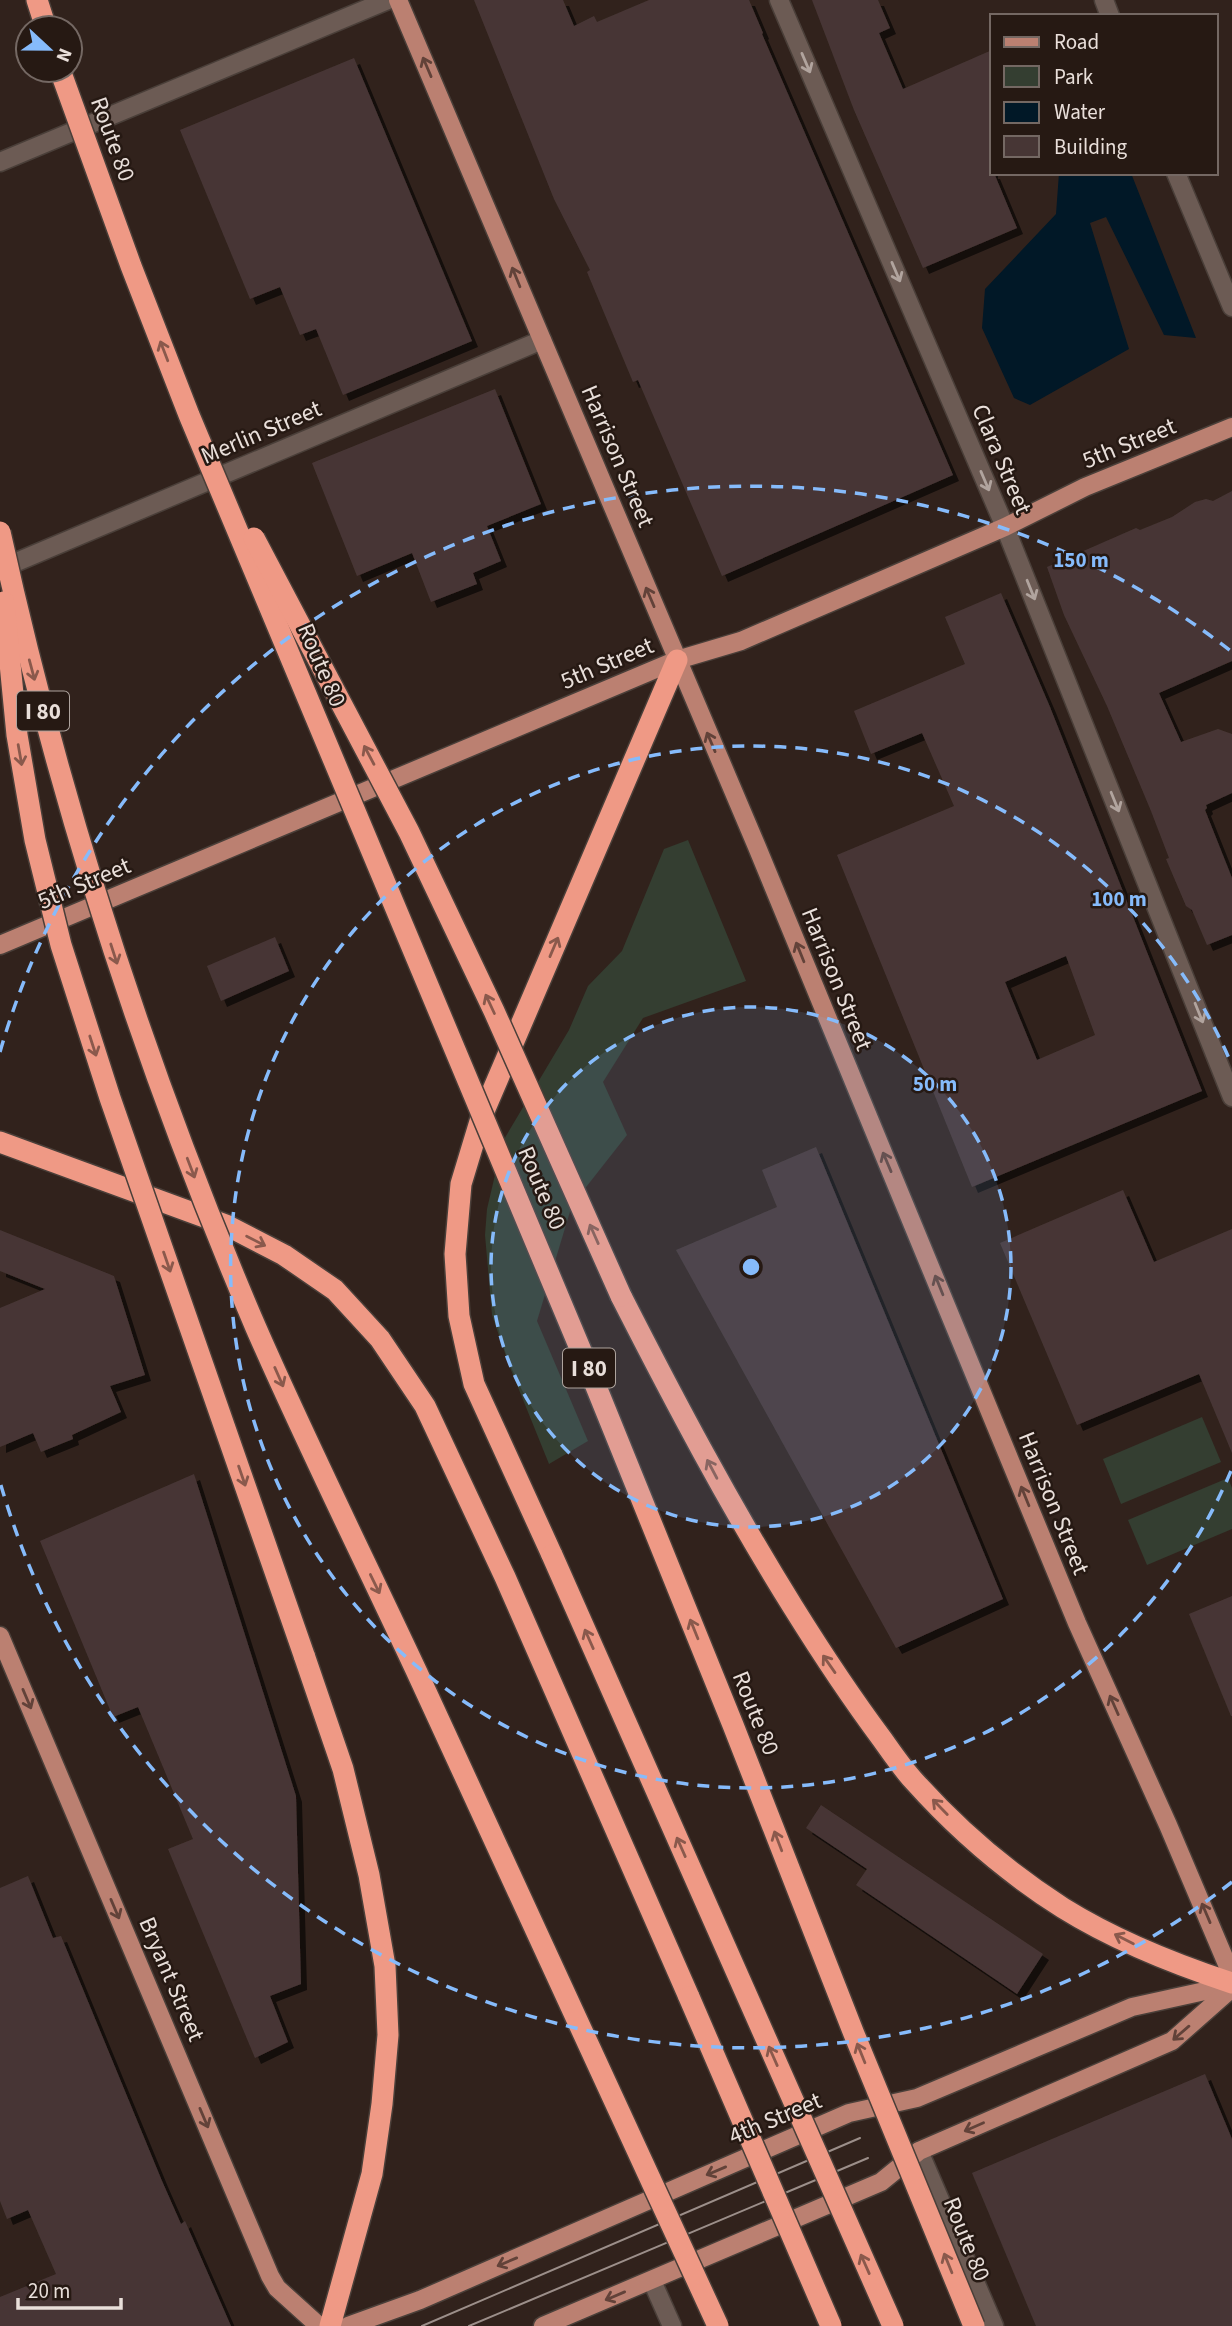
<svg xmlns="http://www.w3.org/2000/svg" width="1232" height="2326" viewBox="0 0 1232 2326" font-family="'Source Sans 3',sans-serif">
<defs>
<filter id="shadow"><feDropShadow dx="6" dy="6" stdDeviation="0" flood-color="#0009"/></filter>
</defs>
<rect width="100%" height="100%" fill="#31221c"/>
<!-- green -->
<g fill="#343e31">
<polygon points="688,840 746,981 643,1018 603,1082 627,1135 572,1205 537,1321 588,1441 549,1464 509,1365 492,1315 485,1235 487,1209 503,1141 569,1030 588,986 622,951 664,849"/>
<polygon points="1202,1417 1221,1462 1121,1504 1103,1459"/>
<polygon points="1228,1478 1232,1488 1232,1529 1147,1565 1128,1520"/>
</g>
<!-- water -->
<polygon fill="#011827" points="1059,173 1131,173 1196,338 1164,335 1106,217 1090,223 1129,349 1030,405 1014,398 982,328 985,289 1056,214"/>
<!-- building -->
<g fill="#473635" fill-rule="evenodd" filter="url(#shadow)">
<polygon points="474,0 563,0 574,26 594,16 597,22 649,0 749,0 763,33 762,34 953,475 722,576 638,380 633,382 587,272 590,270 554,199"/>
<polygon points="812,0 878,0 890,28 879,33 903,89 992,50 992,173 994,173 1017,228 923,268 854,110"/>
<polygon points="354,58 472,341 343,395 316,329 300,335 280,287 250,299 180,130"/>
<polygon points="495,389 541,504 487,526 501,561 473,573 477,584 431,602 412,553 357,576 312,463"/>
<polygon points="1232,491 1232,661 1159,693 1181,742 1218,729 1232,734 1232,793 1206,805 1207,808 1205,810 1232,878 1232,935 1207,945 1192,910 1186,906 1166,859 1169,858 1151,811 1107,706 1064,615 1047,567 1136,528 1140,530 1172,517 1195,502 1206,499 1213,501"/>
<path d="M1001 593 1050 707 1202 1091 972 1187 837 855 954 806 922 733 871 754 854 711 965 664 945 617ZM1066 956 1095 1035 1037 1060 1005 982Z"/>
<polygon points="275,937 289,971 221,1001 207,966"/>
<polygon points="816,1147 1003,1599 896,1648 676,1250 777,1207 762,1170"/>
<polygon points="1123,1190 1154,1262 1232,1229 1232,1453 1199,1374 1077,1425 1000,1243"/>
<polygon points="0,1230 114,1276 145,1375 110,1386 121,1412 72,1435 73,1439 41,1452 33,1433 0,1447 0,1308 45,1289 0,1271"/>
<polygon points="194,1474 296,1796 301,1984 270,1996 288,2042 255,2058 168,1849 193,1839 138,1707 113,1717 40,1541"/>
<polygon points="1232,1596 1232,1716 1231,1716 1189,1614"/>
<polygon points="821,1805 1043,1954 1017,1994 856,1885 867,1869 806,1828"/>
<polygon points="28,1876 53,1938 61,1936 162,2181 181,2224 185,2221 231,2326 0,2326 0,2297 56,2274 28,2210 7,2219 0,2201 0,1888"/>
<polygon points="1205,2074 1232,2139 1232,2326 1036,2326 972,2173"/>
</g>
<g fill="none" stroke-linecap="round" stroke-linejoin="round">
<!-- minor casing -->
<g stroke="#4a3f39" stroke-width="21">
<g id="minor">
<polyline points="779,0 1005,527 1232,1097"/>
<polyline points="1104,0 1110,16"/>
<polyline points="0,162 388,0"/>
<polyline points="1176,173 1232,307"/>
<polyline points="0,569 542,340"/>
<polyline points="919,2151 994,2326"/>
<polyline points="652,2281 672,2326"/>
</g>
</g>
<!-- major casing -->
<g stroke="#4a3f39" stroke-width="21">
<g id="major">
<polyline points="398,0 757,847 1077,1623 1168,1825 1232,1976"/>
<polyline points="0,945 677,660 741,641 1005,527 1085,487 1232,427"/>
<polyline points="0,1636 270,2276 277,2288 319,2326"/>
<polyline points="348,2326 420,2300 849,2113 917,2098 1132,2007 1232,1985"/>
<polyline points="543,2326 881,2182 919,2151 1172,2041 1232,1988"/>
</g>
</g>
<!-- highway casing -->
<g stroke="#4a3f39" stroke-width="24">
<g id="highway">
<polyline points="37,0 46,28"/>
<polyline points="0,1142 226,1225 284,1255 335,1290 380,1339 425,1406 505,1577 689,1997"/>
<path d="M621 1296C675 1402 730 1506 793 1607 821 1652 850 1696 882 1739 892 1753 902 1768 914 1781 957 1829 1008 1873 1063 1908 1116 1941 1174 1964 1232 1983"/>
<polyline points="552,1555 474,1384 459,1316 455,1254 461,1184 481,1118 677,660"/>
<polyline points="304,1655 343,1769 369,1875 385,1966 388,2035 382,2104 372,2174 330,2326"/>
</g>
</g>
<!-- minor -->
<use href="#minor" stroke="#6c5b54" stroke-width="18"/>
<!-- major -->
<use href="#major" stroke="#bb8071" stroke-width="18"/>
<!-- highway -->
<use href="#highway" stroke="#ef9985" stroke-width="21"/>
<!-- tram -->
<g stroke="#9c8f8a" stroke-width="2">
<polyline points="422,2326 860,2138"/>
<polyline points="469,2326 868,2158"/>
</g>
<!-- highway-bridge casing -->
<g stroke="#4a3f39" stroke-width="24" stroke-linecap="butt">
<g id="highway-bridge">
<polyline points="60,70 131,266 189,415 595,1384 733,1725 854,2034 974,2326"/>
<path d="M0 532C60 805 146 1071 256 1328 308 1447 366 1563 421 1681 520 1896 619 2111 718 2326"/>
<polyline points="254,538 409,832 494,1011 621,1296"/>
<polyline points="4,602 17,735 35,840 61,945 110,1098 304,1655"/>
<polyline points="552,1555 893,2326"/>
<polyline points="689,1997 831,2326"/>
</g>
</g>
<!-- highway-bridge -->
<use href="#highway-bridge" stroke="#ef9985" stroke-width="21"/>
</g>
<!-- one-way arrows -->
<defs><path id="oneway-shaft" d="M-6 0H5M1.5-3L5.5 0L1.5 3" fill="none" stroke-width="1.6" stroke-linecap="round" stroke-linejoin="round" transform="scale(1.75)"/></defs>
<g stroke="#b1a49e">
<use href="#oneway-shaft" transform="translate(806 63) rotate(67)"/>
<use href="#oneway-shaft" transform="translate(896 272) rotate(67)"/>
<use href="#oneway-shaft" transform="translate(985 481) rotate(67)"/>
<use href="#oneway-shaft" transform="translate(1031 590) rotate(68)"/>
<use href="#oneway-shaft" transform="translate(1115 802) rotate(68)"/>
<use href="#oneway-shaft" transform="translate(1199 1013) rotate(68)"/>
</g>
<g stroke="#624239">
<use href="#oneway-shaft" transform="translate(427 67) rotate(-113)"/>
<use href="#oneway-shaft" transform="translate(516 277) rotate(-112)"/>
<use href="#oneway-shaft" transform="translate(650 597) rotate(-113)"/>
<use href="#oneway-shaft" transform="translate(711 742) rotate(-113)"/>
<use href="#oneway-shaft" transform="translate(800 952) rotate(-112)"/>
<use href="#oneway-shaft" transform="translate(887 1162) rotate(-113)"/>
<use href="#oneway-shaft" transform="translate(939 1285) rotate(-112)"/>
<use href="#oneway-shaft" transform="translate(1025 1496) rotate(-112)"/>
<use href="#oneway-shaft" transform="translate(27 1699) rotate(67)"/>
<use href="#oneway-shaft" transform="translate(1114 1705) rotate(-114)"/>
<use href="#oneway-shaft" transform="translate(115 1909) rotate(67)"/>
<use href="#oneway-shaft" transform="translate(1206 1913) rotate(-113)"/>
<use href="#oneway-shaft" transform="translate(1181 2033) rotate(139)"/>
<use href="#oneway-shaft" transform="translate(204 2118) rotate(67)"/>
<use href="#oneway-shaft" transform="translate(974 2127) rotate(156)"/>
<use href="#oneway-shaft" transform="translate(716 2171) rotate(157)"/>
<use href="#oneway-shaft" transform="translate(507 2262) rotate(157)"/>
<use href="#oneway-shaft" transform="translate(615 2296) rotate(157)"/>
</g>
<g stroke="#8a594c">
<use href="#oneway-shaft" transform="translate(164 351) rotate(-111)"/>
<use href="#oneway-shaft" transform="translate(32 670) rotate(75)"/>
<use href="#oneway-shaft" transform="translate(20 755) rotate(80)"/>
<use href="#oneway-shaft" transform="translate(369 755) rotate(-118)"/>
<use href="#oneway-shaft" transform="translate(554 947) rotate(-67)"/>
<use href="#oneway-shaft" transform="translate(114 954) rotate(72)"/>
<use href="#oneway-shaft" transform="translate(490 1004) rotate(-115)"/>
<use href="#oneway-shaft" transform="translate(93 1046) rotate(72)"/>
<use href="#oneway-shaft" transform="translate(191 1168) rotate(69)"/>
<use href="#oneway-shaft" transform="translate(594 1234) rotate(-114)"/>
<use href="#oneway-shaft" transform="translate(256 1241) rotate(27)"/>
<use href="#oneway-shaft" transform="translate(167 1262) rotate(71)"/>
<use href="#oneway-shaft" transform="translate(279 1377) rotate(66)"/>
<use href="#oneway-shaft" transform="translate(712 1469) rotate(-118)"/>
<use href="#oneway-shaft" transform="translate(242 1476) rotate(71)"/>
<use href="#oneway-shaft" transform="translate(375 1584) rotate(64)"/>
<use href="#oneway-shaft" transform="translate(694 1629) rotate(-112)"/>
<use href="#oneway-shaft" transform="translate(589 1639) rotate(-114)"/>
<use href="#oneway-shaft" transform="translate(829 1664) rotate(-125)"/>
<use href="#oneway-shaft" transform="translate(940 1807) rotate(-134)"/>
<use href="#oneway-shaft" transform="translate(778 1841) rotate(-111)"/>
<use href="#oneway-shaft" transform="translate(681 1847) rotate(-114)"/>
<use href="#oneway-shaft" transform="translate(1124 1939) rotate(-153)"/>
<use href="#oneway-shaft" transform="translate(861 2053) rotate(-112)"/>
<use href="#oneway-shaft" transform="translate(773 2056) rotate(-114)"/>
<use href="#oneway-shaft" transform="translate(948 2263) rotate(-112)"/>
<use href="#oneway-shaft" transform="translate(865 2264) rotate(-114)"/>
</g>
<!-- distance rings -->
<circle cx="751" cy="1267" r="260" fill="#86bbfb" fill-opacity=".12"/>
<g fill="none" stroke="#86bbfb" stroke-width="3.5" stroke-dasharray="12 9">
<circle cx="751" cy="1267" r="260"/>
<path d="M1231 1471A521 521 0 1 1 1231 1063"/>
<path d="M1232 1882A781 781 0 0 1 0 1482M0 1052A781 781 0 0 1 1232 652"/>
</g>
<g text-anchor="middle" stroke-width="5" stroke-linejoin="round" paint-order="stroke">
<!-- shield labels -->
<g fill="#261913" stroke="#aea49e" stroke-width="2">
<rect x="17" y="691.5" width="52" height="39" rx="5"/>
<rect x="563" y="1348.5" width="52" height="39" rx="5"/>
</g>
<g font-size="23" font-weight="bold" fill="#e9dfda">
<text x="43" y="719">I 80</text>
<text x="589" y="1376">I 80</text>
</g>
<!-- street labels -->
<g font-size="24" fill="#e9dfda" stroke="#261913">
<text transform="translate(113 139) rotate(70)" y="8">Route 80</text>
<text transform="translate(261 432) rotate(-23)" y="8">Merlin Street</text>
<text transform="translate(1129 443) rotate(-22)" y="8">5th Street</text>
<text transform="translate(618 456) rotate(67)" y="8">Harrison Street</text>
<text transform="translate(1002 459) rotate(67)" y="8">Clara Street</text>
<text transform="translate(607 663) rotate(-23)" y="8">5th Street</text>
<text transform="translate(322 665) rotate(67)" y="8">Route 80</text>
<text transform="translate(84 883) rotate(-23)" y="8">5th Street</text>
<text transform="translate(837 979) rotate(68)" y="8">Harrison Street</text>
<text transform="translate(542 1188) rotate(67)" y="8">Route 80</text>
<text transform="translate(1054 1503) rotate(68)" y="8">Harrison Street</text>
<text transform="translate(756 1713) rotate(68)" y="8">Route 80</text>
<text transform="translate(172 1979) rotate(67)" y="8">Bryant Street</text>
<text transform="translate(775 2118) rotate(-23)" y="8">4th Street</text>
<text transform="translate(967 2239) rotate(68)" y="8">Route 80</text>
</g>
</g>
<circle cx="751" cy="1267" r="10" fill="#86bbfb" stroke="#261913" stroke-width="3.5"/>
<g font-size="21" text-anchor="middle" font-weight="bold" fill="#86bbfb" stroke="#261913" stroke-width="5" stroke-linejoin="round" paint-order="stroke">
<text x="1081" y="567">150 m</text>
<text x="1119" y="906">100 m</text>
<text x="935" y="1091">50 m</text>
</g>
<!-- legend -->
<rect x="990" y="14" width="228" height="161" fill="#261913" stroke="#746863" stroke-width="2"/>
<rect x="1004" y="37" width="35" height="10" fill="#bb8071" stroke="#746863" stroke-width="2"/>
<text x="1054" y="49" font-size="21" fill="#e9dfda">Road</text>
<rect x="1004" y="66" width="35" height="21" fill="#343e31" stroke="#746863" stroke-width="2"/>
<text x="1054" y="84" font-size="21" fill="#e9dfda">Park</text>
<rect x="1004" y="102" width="35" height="21" fill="#011827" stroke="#746863" stroke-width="2"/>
<text x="1054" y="119" font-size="21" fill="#e9dfda">Water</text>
<rect x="1004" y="136" width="35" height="21" fill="#473635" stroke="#746863" stroke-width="2"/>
<text x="1054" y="154" font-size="21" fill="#e9dfda">Building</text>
<!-- north arrow -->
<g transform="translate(49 49) rotate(112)"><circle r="33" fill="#261913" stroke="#746863" stroke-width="2"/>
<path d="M0-5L12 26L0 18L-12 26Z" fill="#86bbfb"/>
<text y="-10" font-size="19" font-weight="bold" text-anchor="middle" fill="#e9dfda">N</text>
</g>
<!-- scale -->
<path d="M18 2298v10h103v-10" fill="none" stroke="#e9dfda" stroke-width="3.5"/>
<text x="28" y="2298" font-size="21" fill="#e9dfda" stroke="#261913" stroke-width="5" paint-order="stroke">20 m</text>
</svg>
